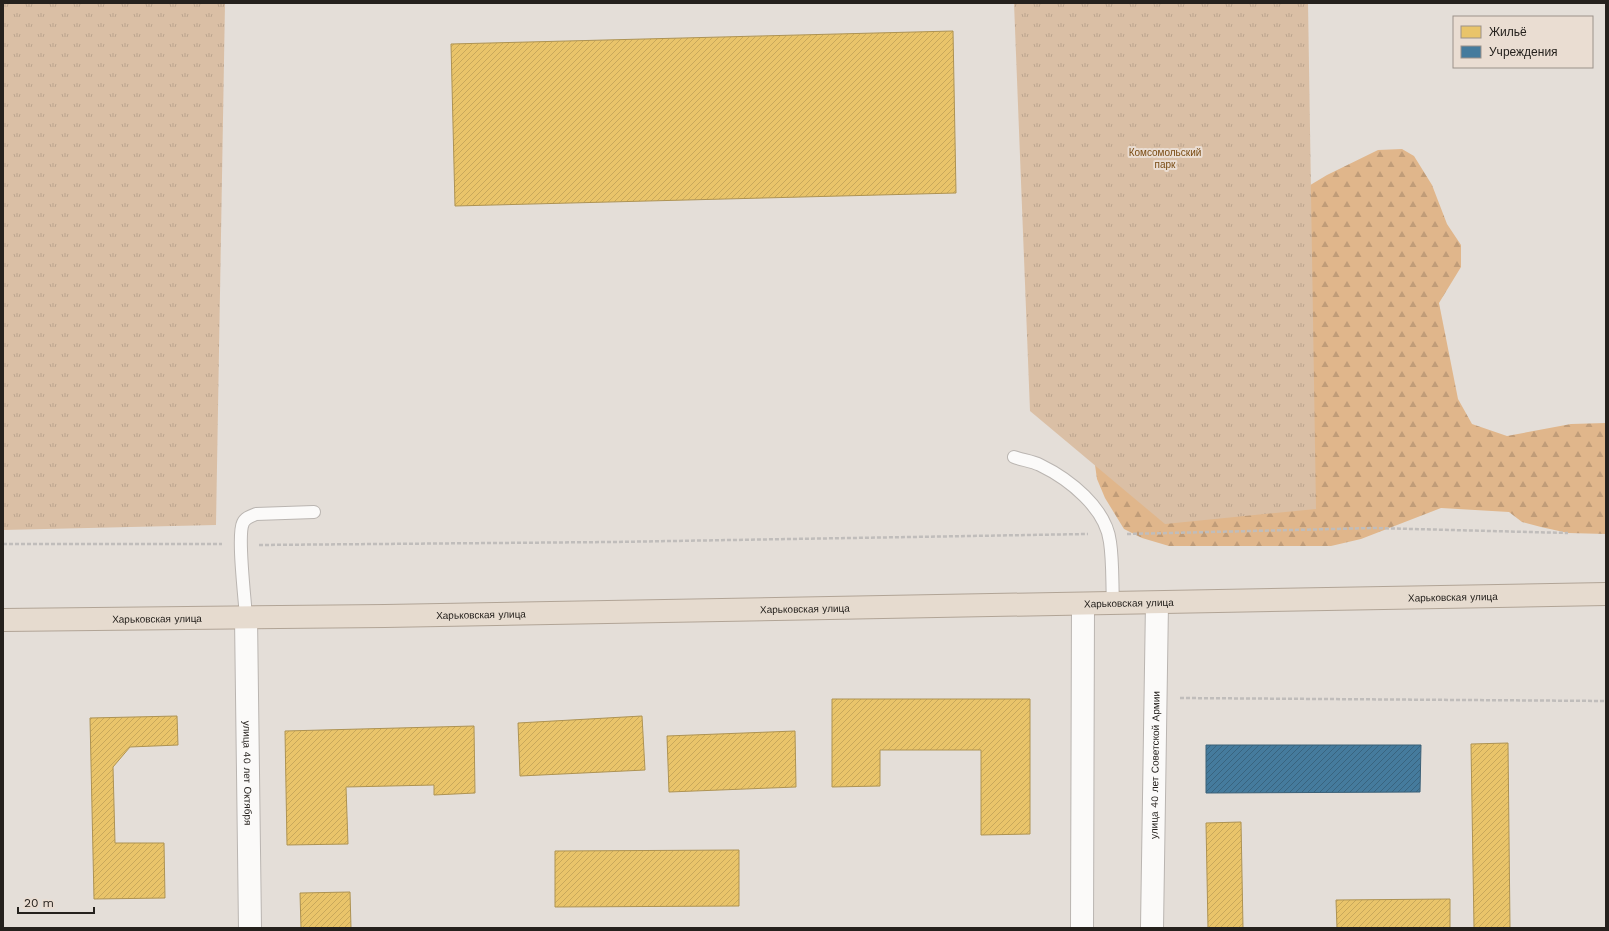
<svg xmlns="http://www.w3.org/2000/svg" width="1609" height="931" viewBox="0 0 1609 931" font-family="'Work Sans',sans-serif">
<defs>
<pattern id="forest-firs" width="22" height="20" patternUnits="userSpaceOnUse"><rect width="22" height="20" fill="#e0b68b"/><path d="M5 1l3.5 6h-7zM16 11l3.5 6h-7z" fill="#c09c78"/></pattern>
<pattern id="park-tufts" width="24" height="20" patternUnits="userSpaceOnUse"><rect width="24" height="20" fill="#dabfa5"/><path d="M3 7l-1-3M5 7V3M7 7l1-3M15 17l-1-3M17 17v-4M19 17l1-3" fill="none" stroke="#bba48e"/></pattern>
<pattern id="homes-hatch" width="6" height="6" patternUnits="userSpaceOnUse"><rect width="6" height="6" fill="#e9c46a"/><path d="M-1 1l2-2M0 6l6-6M5 7l2-2" fill="none" stroke="#c8a85b"/></pattern>
<pattern id="public-hatch" width="6" height="6" patternUnits="userSpaceOnUse"><rect width="6" height="6" fill="#457b9d"/><path d="M-1 1l2-2M0 6l6-6M5 7l2-2" fill="none" stroke="#39647f"/></pattern>
</defs>
<rect width="100%" height="100%" fill="#e4ded8"/>
<!-- forest -->
<polygon fill="url(#forest-firs)" points="1402,149 1414,156 1432,185 1447,224 1461,245 1461,267 1439,303 1458,399 1472,424 1507,436 1571,424 1606,423 1606,534 1568,533 1541,527 1522,522 1509,512 1441,508 1361,539 1331,546 1169,546 1142,538 1124,529 1105,498 1097,479 1095,465 1277,205 1327,175 1378,150"/>
<!-- park -->
<g fill="url(#park-tufts)">
<polygon points="3,3 225,3 216,525 3,530"/>
<polygon points="1014,3 1308,3 1316,509 1165,524 1030,411"/>
</g>
<!-- homes -->
<g fill="url(#homes-hatch)" stroke="#ae9353">
<polygon points="953,31 956,193 455,206 451,44"/>
<polygon points="832,699 1030,699 1030,834 981,835 981,750 880,750 880,786 832,787"/>
<polygon points="177,716 178,745 130,747 113,767 115,843 164,843 165,898 94,899 90,718"/>
<polygon points="642,716 645,770 520,776 518,723"/>
<polygon points="474,726 475,793 434,795 434,785 346,787 348,844 287,845 285,731"/>
<polygon points="795,731 796,787 669,792 667,736"/>
<polygon points="1508,743 1510,928 1474,928 1471,744"/>
<polygon points="1241,822 1243,928 1208,928 1206,823"/>
<polygon points="739,850 739,906 555,907 555,851"/>
<polygon points="350,892 351,928 301,928 300,893"/>
<polygon points="1450,899 1450,928 1337,928 1336,900"/>
</g>
<!-- public -->
<polygon fill="url(#public-hatch)" stroke="#3b6077" points="1206,745 1421,745 1420,792 1206,793"/>
<g fill="none" stroke-linecap="round" stroke-linejoin="round">
<!-- lane casing -->
<g stroke="#bab5b1" stroke-width="14">
<g id="lane">
<path d="M1014 457C1022 460 1032 461 1040 465 1069 479 1106 508 1110 542 1113 562 1112 583 1113 603"/>
<path d="M246 617C245 600 237 535 243 523 245 518 251 516 256 514L314 512"/>
</g>
</g>
<!-- street casing -->
<g stroke="#bab5b1" stroke-width="24">
<g id="street">
<path id="s1" d="M246 617 250 928"/>
<polyline points="1082,928 1083,604"/>
<path id="s2" d="M1152 928 1157 603"/>
</g>
</g>
<!-- highway casing -->
<g stroke="#b1a496" stroke-width="24">
<g id="highway">
<path id="s3" d="M3 620 385 616 1606 594"/>
</g>
</g>
<!-- path -->
<g stroke="#c0bdbb" stroke-width="2.5" stroke-dasharray="4 2" stroke-linecap="butt">
<polyline points="1127,534 1374,528 1568,533"/>
<polyline points="3,544 222,544"/>
<polyline points="259,545 613,542 1088,534"/>
<polyline points="1180,698 1606,701"/>
</g>
<!-- lane -->
<use href="#lane" stroke="#fbfaf9" stroke-width="12"/>
<!-- street -->
<use href="#street" stroke="#fbfaf9" stroke-width="22"/>
<!-- highway -->
<use href="#highway" stroke="#e6dbcf" stroke-width="22"/>
</g>
<g text-anchor="middle" stroke-width="4" stroke-linejoin="round" paint-order="stroke">
<!-- park labels -->
<g font-size="10" fill="#794b13" stroke="#eaddd2">
<text x="1165" y="156">Комсомольский<tspan x="1165" dy="12">парк</tspan></text>
</g>
<!-- street labels -->
<g font-size="10" fill="#25211d" stroke="#eaddd2">
<text dy="4" stroke="none"><textPath href="#s3" startOffset="1450">Харьковская улица</textPath></text>
<text dy="4" stroke="none"><textPath href="#s3" startOffset="1126">Харьковская улица</textPath></text>
<text dy="4" stroke="none"><textPath href="#s3" startOffset="802">Харьковская улица</textPath></text>
<text dy="4" stroke="none"><textPath href="#s3" startOffset="478">Харьковская улица</textPath></text>
<text dy="4" stroke="none"><textPath href="#s3" startOffset="154">Харьковская улица</textPath></text>
<text dy="4" stroke="none"><textPath href="#s2" startOffset="163">улица 40 лет Советской Армии</textPath></text>
<text dy="4" stroke="none"><textPath href="#s1" startOffset="156">улица 40 лет Октября</textPath></text>
</g>
</g>
<!-- border -->
<rect width="1609" height="931" fill="none" stroke="#25211d" stroke-width="8"/>
<!-- legend -->
<rect x="1453" y="16" width="140" height="52" fill="#eaddd2" stroke="#9b928a"/>
<rect x="1461" y="26" width="20" height="12" fill="#e9c46a" stroke="#9b928a"/>
<text x="1489" y="36" font-size="12" fill="#25211d">Жильё</text>
<rect x="1461" y="46" width="20" height="12" fill="#457b9d" stroke="#9b928a"/>
<text x="1489" y="56" font-size="12" fill="#25211d">Учреждения</text>
<!-- scale -->
<path d="M18 907v6h76v-6" fill="none" stroke="#25211d" stroke-width="2"/>
<text x="24" y="907" font-size="12" fill="#25211d" stroke="#eaddd2" stroke-width="3" paint-order="stroke">20 m</text>
</svg>
